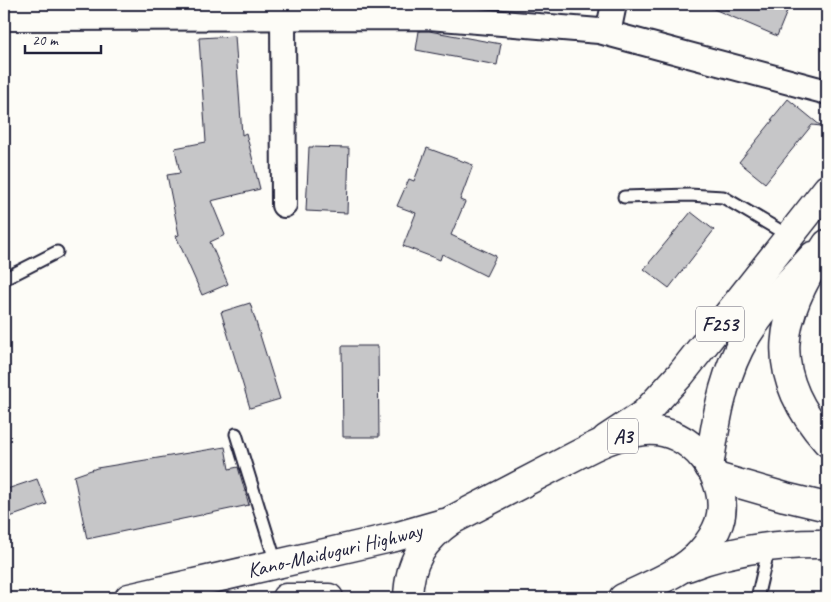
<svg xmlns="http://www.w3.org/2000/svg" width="831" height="602" viewBox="0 0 831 602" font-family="Caveat,sans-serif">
<rect width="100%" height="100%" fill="#fdfcf7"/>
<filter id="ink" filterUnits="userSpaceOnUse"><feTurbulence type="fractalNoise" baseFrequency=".02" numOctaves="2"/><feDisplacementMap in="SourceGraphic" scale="10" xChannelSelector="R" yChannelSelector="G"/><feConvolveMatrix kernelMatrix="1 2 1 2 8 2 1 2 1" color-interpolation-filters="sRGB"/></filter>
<g filter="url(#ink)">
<!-- building -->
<g fill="#c6c6c8" stroke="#22223b">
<polygon points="702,4 790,4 777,36"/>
<polygon points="419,31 429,31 501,44 497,65 416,50"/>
<polygon points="235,36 242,135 246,133 260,189 211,201 225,235 210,242 228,284 202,295 176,236 179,235 167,175 180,173 175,148 206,142 199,38"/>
<polygon points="788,99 821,126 812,125 765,183 739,162 773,120 771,120"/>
<polygon points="309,147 349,148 347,213 306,211"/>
<polygon points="427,148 473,165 460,200 465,202 451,235 496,256 486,276 442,254 440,260 403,246 416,213 397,206 409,179 414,181"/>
<polygon points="691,212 714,230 669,288 644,269"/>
<polygon points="250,303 280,399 250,408 221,312"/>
<polygon points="342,346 378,346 379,437 343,437"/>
<polygon points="225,447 229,469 238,467 249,505 87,539 74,476 97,468"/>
<polygon points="37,479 47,504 4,519 4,490"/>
</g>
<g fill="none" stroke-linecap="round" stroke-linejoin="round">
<!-- service casing -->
<g stroke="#22223b" stroke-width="15">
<g id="service">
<polyline points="624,197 689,195 723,197 789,236"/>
<polyline points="4,279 57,252"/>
<polyline points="236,434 276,563"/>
<polyline points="757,598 769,547"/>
</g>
</g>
<!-- minor casing -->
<g stroke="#22223b" stroke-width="28">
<g id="minor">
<polyline points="283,17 284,205"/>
<polyline points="4,18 429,17 599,31 827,92"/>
<polyline points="608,33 614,4"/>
</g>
</g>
<!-- primary casing -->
<g stroke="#22223b" stroke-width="31">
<g id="primary">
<polyline points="606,439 644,414 681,374 827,189"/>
<path d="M709 467C715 427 721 385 739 349 757 314 787 285 813 256"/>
</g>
</g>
<!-- trunk casing -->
<g stroke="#22223b" stroke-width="31">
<g id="trunk">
<path d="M827 244C778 316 765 372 827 442"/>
<polyline points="716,477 785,497 827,507"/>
<path d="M687 567C731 550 780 543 827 544"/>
<path id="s1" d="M129 598 395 537 444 523"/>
<polyline points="286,598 329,598"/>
<path d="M408 598C409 562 423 540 452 520 485 503 518 486 550 469 580 454 611 434 645 431 690 426 733 480 719 523 715 534 708 544 701 552 683 573 647 586 623 598"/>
</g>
</g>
<!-- service -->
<use href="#service" stroke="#fdfcf7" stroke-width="11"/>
<!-- minor -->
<use href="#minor" stroke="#fdfcf7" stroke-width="24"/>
<!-- primary -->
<use href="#primary" stroke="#fdfcf7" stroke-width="28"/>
<!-- trunk -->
<use href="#trunk" stroke="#fdfcf7" stroke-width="28"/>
</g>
</g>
<g text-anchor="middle" stroke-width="5" stroke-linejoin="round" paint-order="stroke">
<!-- shield labels -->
<g fill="#fdfcf7" stroke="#646373" stroke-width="1">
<rect x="696" y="306.5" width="48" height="35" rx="4"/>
<rect x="608" y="418.5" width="30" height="35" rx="4"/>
</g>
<g font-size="20" font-weight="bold" fill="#22223b">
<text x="720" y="331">F253</text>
<text x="623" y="443">A3</text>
</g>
<!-- street labels -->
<g font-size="21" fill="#22223b" stroke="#fdfcf7">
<text dy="7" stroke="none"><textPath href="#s1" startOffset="211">Kano-Maiduguri Highway</textPath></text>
</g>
</g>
<!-- margin -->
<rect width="831" height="602" fill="none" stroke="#fdfcf7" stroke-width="20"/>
<rect x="10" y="10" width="811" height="582" fill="none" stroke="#22223b" stroke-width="2" filter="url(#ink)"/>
<!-- scale -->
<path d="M25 45v8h76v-8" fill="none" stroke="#22223b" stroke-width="2.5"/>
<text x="32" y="45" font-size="15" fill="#22223b" stroke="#fdfcf7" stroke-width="4" paint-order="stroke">20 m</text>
</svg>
